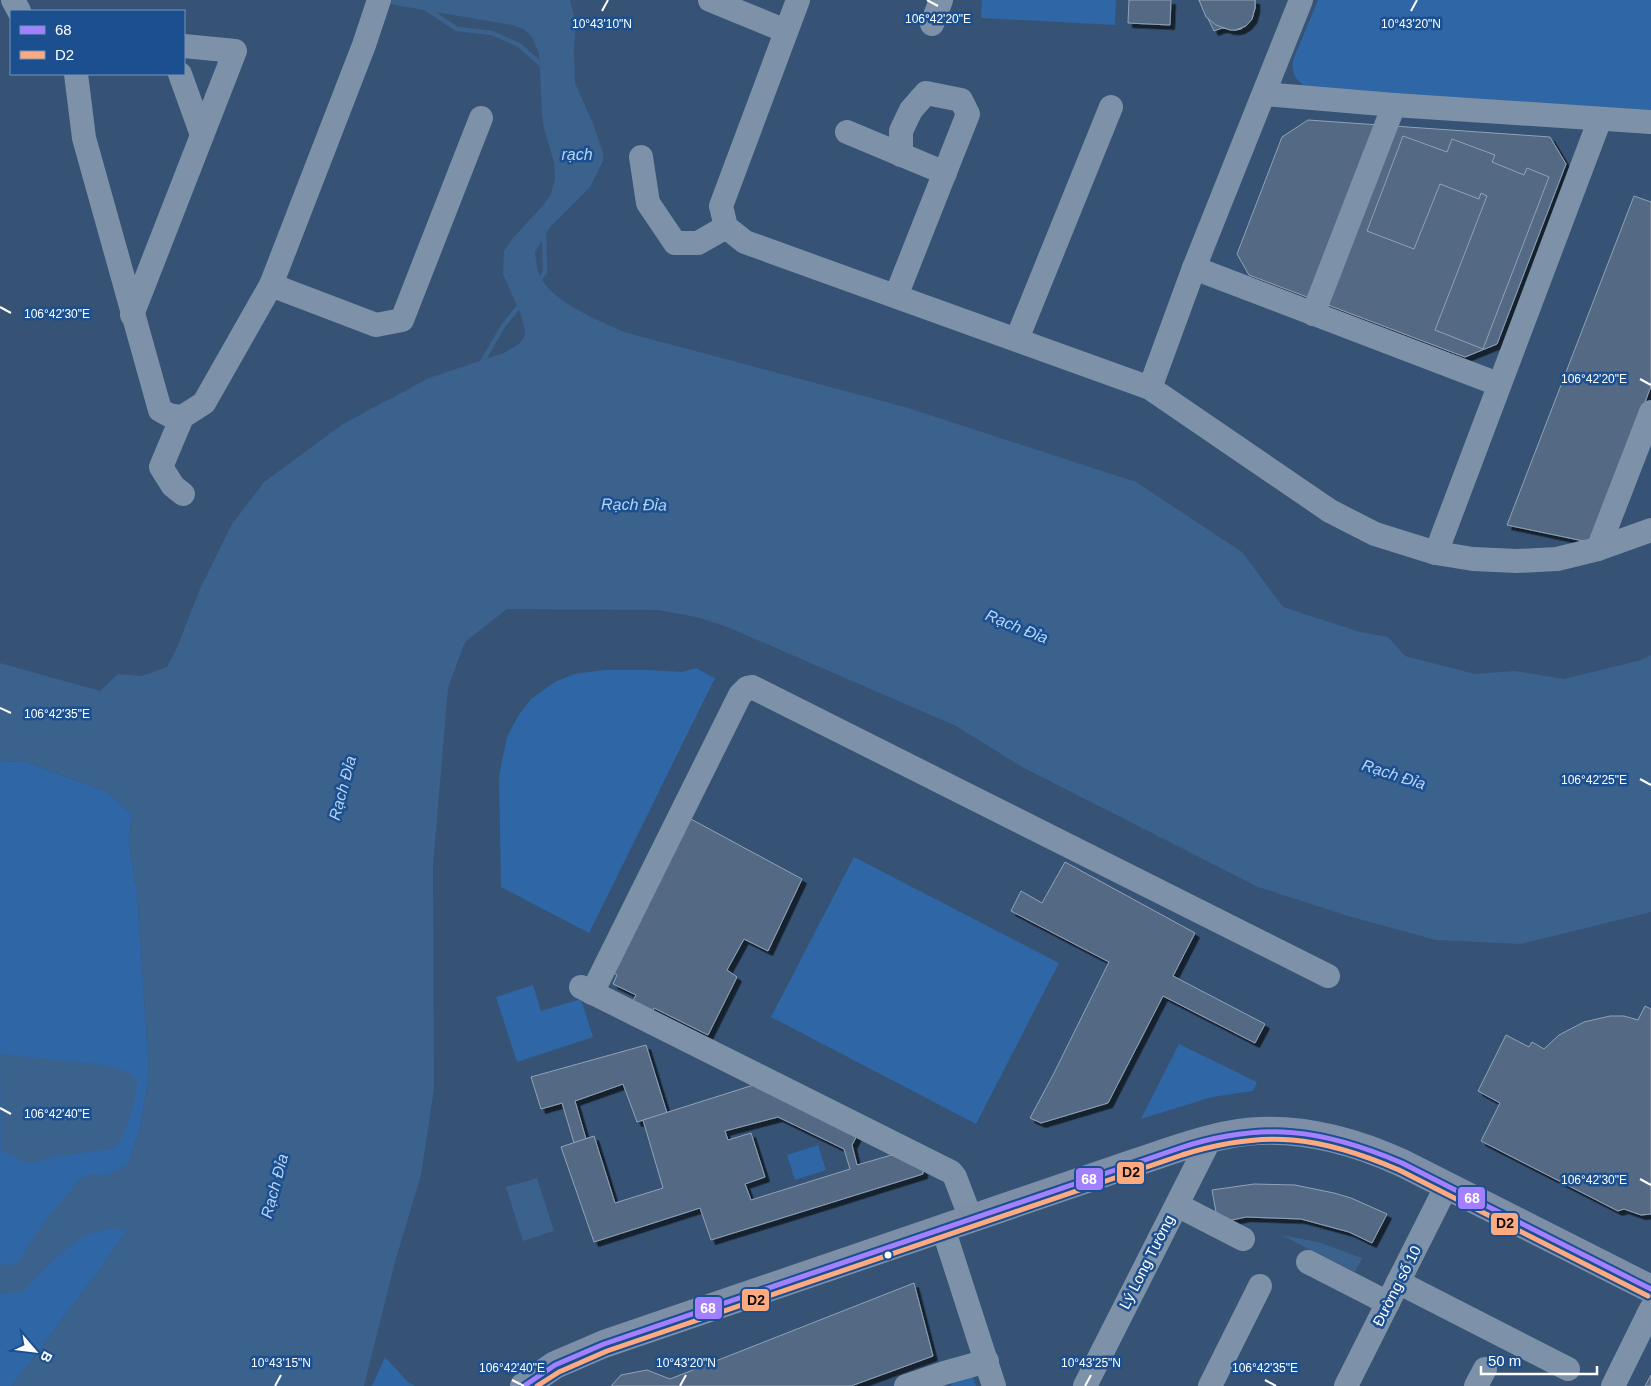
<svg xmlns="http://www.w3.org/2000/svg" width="1651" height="1386" viewBox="0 0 1651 1386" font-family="Helvetica,sans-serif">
<defs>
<filter id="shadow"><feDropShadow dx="4.5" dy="4.5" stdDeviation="0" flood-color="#0009"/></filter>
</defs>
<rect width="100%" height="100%" fill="#365274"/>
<!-- green -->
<g fill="#2f66a5">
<polygon points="982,0 1116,0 1115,25 981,18"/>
<path d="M1318 0H1651V110L1310 90C1297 81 1291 76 1293 60Z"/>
<polygon points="696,668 715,678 589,933 501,887 499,776 507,737 518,716 531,699 555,682 574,674 604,670 648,670 682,672"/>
<polygon points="23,761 108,792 132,815 129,841 137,891 149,1072 140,1128 128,1164 127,1230 97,1273 12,1386 0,1386 0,762"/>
<polygon points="854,857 1059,963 976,1124 771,1017"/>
<polygon points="533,985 541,1011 581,999 593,1037 517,1062 496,997"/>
<polygon points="1179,1044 1257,1082 1253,1091 1212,1097 1141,1119"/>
<polygon points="818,1145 826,1170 795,1180 787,1155"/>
<polygon points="385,1357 408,1382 415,1386 372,1386"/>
<polygon points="972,1375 976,1386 951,1386 953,1382"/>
</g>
<!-- water -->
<g fill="#3b618d">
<path d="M383 0H570L576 23 574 49 575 83 592 121 603 152V161L590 187 550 227 535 252C536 260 537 271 541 278 553 302 600 321 624 332L905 407 1136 482 1242 552 1283 607 1360 632 1388 637 1405 656 1475 674 1515 671 1564 679 1641 660 1651 655V912L1521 944 1436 940 1348 916 1258 887 1022 767 956 726 725 626 696 617 658 610 507 609 465 642 448 688 433 867 434 1089 421 1175 395 1262 364 1386H12L97 1273 126 1230C83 1220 49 1267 22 1292L0 1294V1262L3 1265 10 1266 17 1263 42 1225 81 1177 94 1174 106 1176 128 1164 140 1128 149 1072 137 891 129 841 132 815 108 792 23 761 0 762V663L100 691 118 674 141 676 167 667 176 650 200 589 232 524 264 482 343 424 429 378 504 353 519 344 524 337 525 330 520 312 503 274 504 251 513 238 544 204 551 194 555 180 554 162 544 129 542 115 539 53 532 37 525 30 512 25 395 5Z"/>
<polygon points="0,1054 107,1065 131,1073 137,1082 133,1108 124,1133 119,1143 111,1149 59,1156 29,1164 1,1151"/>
<polygon points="537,1178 554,1231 523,1241 506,1187"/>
<polygon points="1281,1235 1318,1242 1362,1258 1355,1272"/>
</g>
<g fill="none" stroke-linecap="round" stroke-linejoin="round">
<!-- stream -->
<g stroke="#3b618d" stroke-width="4.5">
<polyline points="425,8 457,29 492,33 519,45 543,66"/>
<polyline points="538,282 545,272 544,232"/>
<polyline points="481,364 503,326 521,304"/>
</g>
</g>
<!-- building -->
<g fill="#526984" stroke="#92a2b6" fill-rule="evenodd" filter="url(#shadow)">
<polygon points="1129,0 1171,0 1170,25 1128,23"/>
<polygon points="1199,0 1255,0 1255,8 1252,19 1241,29 1236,30 1222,28 1214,31"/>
<polygon points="1199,0 1255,0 1255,8 1252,19 1246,26 1236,30 1230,30 1216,25 1206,17"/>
<polygon points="1308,120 1550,137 1566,164 1497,344 1465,357 1249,275 1237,254 1282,137"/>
<polygon points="1403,136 1447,152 1452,139 1495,155 1492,162 1524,175 1527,168 1549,177 1483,349 1435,330 1487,196 1481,193 1479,199 1440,184 1414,249 1367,231"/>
<polygon points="1634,196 1651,202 1651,386 1593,543 1507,525"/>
<polygon points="689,818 802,879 768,951 744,939 727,970 737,977 708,1035 654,1008 651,1014 633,1001 636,995 613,984 617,975 612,972"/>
<polygon points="1065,862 1195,933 1173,976 1265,1024 1255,1043 1163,996 1108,1103 1041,1123 1030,1118 1053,1075 1109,962 1011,911 1021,891 1042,903"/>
<polygon points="1645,1006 1651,1009 1651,1214 1641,1215 1624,1209 1618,1211 1481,1141 1500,1103 1478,1091 1506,1035 1529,1047 1532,1042 1544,1049 1559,1035 1584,1022 1610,1016 1624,1016 1638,1020"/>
<polygon points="646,1045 667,1113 637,1122 623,1084 575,1101 586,1139 574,1143 562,1103 541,1109 531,1077"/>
<path d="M763 1082 861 1128 852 1145 857 1165 895 1154 923 1170V1174L711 1240 700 1208 594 1242 561 1147 594 1136 615 1203 663 1188 643 1120ZM778 1117 844 1149 850 1169 751 1200 745 1184 765 1177 751 1133 728 1140 725 1131Z"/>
<polygon points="1254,1184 1295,1185 1334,1193 1351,1198 1387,1214 1372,1243 1349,1232 1301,1219 1246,1217 1218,1223 1212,1190"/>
<polygon points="914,1283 933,1356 851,1386 611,1386 621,1375 647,1370 670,1379"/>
<polygon points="1651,1375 1651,1386 1645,1386"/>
</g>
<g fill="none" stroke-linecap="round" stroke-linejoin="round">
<!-- minor -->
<g stroke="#7d92a8" stroke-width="24">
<polyline points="13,0 19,11"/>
<polyline points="710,0 786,31"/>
<polyline points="798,0 721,206 726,227 745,242 1150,388 1330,511 1375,534 1436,553 1473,559 1517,561 1557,559 1598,549 1651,530"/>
<polyline points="932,24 941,0"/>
<polyline points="76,74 84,138 160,410 169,415 182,417"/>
<polyline points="180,74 202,135"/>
<polyline points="1264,94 1394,105 1651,122"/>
<polyline points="847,132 945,173"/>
<polyline points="641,157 648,203 675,243 698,243 726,227"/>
<polyline points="1194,268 1498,384"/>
<polyline points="271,285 376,325 402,320 481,118"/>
<polyline points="896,296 968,114 961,100 926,93 911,110 901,131 901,155"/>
<polyline points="1313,314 1394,105"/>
<polyline points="132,315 235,51 184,46"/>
<polyline points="1017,339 1111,107"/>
<polyline points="1150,388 1194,268 1301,0"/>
<polyline points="183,494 173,486 161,467 182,417 204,403 271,285 364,45 379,0"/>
<polyline points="1598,549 1651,412"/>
<polyline points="1436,553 1600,119"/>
<polyline points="581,987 951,1172 955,1177 971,1219"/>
<polyline points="592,993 740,695 747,688 752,687 1328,976"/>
<polyline points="1177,1205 1243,1239"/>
<polyline points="943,1228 994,1386"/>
<polyline points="1308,1262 1388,1303"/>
<polyline points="1398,1282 1568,1369"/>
<polyline points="906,1386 944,1373 987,1361"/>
<polyline points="1085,1386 1210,1139"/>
<polyline points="1210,1386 1260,1286"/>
<polyline points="1346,1386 1447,1185"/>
<polyline points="1476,1386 1485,1369"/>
<polyline points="1613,1386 1651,1309"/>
</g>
<!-- major -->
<path stroke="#7d8ea7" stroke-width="28" d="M524 1386 555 1365 604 1344 1134 1163C1165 1153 1195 1141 1227 1135 1287 1123 1347 1138 1402 1163L1651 1289"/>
<!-- bus-1 casing -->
<g stroke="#1b4f8f" stroke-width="9">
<path id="bus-1" d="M524 1386 555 1365 604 1344 1180 1148C1263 1121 1323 1129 1402 1163L1651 1289"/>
</g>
<!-- bus-2 casing -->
<g stroke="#1b4f8f" stroke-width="9">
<path id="bus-2" d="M537 1386 559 1372 607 1351 1182 1155C1265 1129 1320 1136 1399 1170L1648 1296"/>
</g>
<!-- bus-1 -->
<use href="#bus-1" stroke="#a380ff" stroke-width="5"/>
<!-- bus-2 -->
<use href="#bus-2" stroke="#ffa980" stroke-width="5"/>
</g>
<!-- ticks -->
<path fill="none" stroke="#fff" stroke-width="2" d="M927 0 938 6M602 11 608 0M1411 11 1417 0M0 307 11 313M1640 379 1651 385M0 708 11 713M1640 779 1651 785M0 1108 11 1114M1640 1179 1651 1185M512 1380 524 1386M1265 1380 1276 1386M275 1386 281 1375M680 1386 686 1375M1085 1386 1091 1375"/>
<!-- markers -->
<circle fill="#fff" stroke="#1b4f8f" stroke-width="2" cx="888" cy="1255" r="4.5"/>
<g text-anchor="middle" stroke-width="5" stroke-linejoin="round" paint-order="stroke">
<!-- street labels -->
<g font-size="15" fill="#fff" stroke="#1b4f8f">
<text transform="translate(1147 1262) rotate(-63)" y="5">Lý Long Tường</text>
<text transform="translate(1397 1286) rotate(-63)" y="5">Đường số 10</text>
</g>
<!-- water labels -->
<g font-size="16" font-style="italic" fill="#b5d3f5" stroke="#1b4f8f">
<text x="577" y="160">rạch</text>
<text transform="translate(634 504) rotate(1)" y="6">Rạch Đỉa</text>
<text transform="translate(1017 626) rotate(22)" y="6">Rạch Đỉa</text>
<text transform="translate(1394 774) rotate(18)" y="6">Rạch Đỉa</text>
<text transform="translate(342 788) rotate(-75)" y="6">Rạch Đỉa</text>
<text transform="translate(274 1186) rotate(-75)" y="6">Rạch Đỉa</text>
</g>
</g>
<g font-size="12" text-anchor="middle" fill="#fff" stroke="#1b4f8f" stroke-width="5" stroke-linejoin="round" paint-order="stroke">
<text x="938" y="23">106°42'20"E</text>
<text x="602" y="28">10°43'10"N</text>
<text x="1411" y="28">10°43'20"N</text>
<text x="57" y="318">106°42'30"E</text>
<text x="1594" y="383">106°42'20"E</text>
<text x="57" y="718">106°42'35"E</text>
<text x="1594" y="784">106°42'25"E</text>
<text x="57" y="1118">106°42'40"E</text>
<text x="1594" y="1184">106°42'30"E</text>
<text x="281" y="1367">10°43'15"N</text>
<text x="686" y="1367">10°43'20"N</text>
<text x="1091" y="1367">10°43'25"N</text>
<text x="512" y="1372">106°42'40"E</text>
<text x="1265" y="1372">106°42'35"E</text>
</g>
<g stroke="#1b4f8f" stroke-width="2">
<rect x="1116" y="1161" width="29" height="24" rx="5" fill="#ffa980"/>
<rect x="1075" y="1167" width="29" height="24" rx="5" fill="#a380ff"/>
<rect x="1457" y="1186" width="29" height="24" rx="5" fill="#a380ff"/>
<rect x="1490" y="1212" width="29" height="24" rx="5" fill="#ffa980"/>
<rect x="741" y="1288" width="29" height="24" rx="5" fill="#ffa980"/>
<rect x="694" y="1296" width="29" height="24" rx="5" fill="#a380ff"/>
</g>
<g font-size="14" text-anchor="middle" font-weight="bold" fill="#fff">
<text x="1089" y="1184">68</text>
<text x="1472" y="1203">68</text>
<text x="708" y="1313">68</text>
</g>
<g font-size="14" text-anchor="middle" font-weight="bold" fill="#111">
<text x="1131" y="1177">D2</text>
<text x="1505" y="1228">D2</text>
<text x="756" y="1305">D2</text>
</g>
<!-- legend -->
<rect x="10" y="10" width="175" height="65" fill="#1b4f8f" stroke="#7695bc"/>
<rect x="20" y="26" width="25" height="8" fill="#a380ff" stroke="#7695bc"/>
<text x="55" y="35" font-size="15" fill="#ffffff">68</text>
<rect x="20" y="51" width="25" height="8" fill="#ffa980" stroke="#7695bc"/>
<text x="55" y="60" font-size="15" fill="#ffffff">D2</text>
<!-- north arrow -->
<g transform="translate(35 1351) rotate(118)" stroke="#1b4f8f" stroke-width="4" paint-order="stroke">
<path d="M0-4L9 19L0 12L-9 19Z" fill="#ffffff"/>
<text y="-8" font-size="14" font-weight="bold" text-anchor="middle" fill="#ffffff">B</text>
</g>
<!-- scale -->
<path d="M1481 1366v8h116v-8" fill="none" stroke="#ffffff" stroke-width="2.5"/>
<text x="1488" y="1366" font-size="15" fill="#ffffff" stroke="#1b4f8f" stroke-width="4" paint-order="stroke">50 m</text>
</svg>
